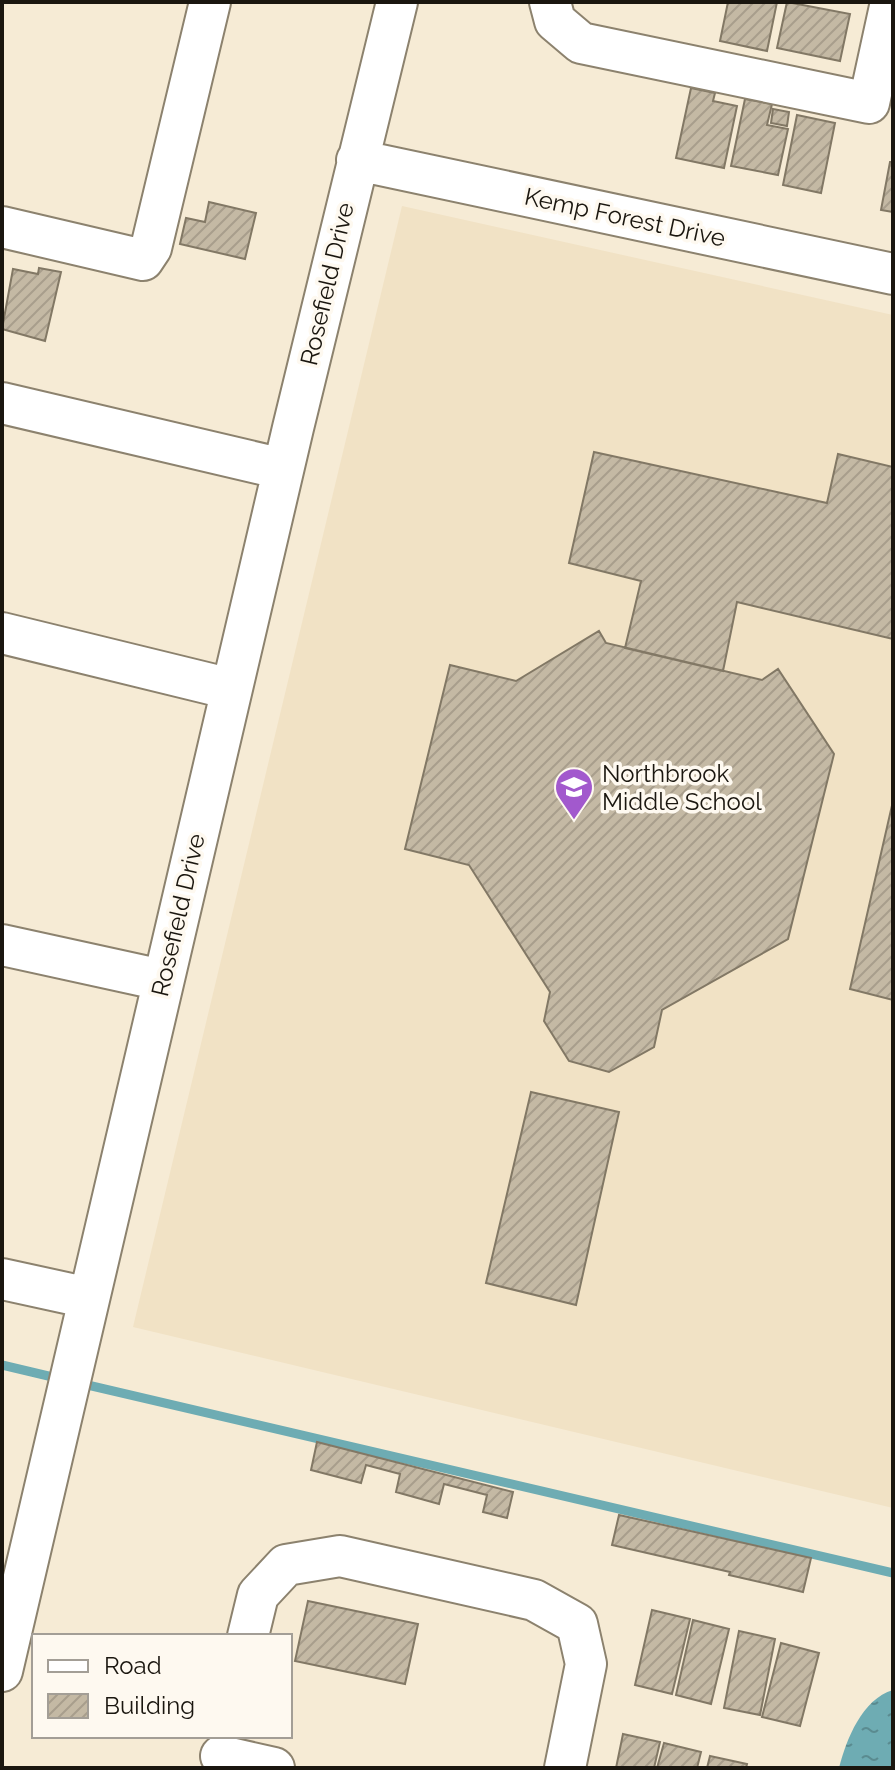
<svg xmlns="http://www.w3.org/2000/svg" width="895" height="1770" viewBox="0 0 895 1770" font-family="Raleway,sans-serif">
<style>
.built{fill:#f1e2c5}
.water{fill:url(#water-ripples)}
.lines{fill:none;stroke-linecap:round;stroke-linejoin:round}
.stream{stroke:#6eacb3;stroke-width:9}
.building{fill:url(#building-hatch);stroke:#827865;stroke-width:2}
.minor-casing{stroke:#8c826e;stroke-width:44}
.minor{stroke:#fff;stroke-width:40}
.labels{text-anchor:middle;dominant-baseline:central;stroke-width:7;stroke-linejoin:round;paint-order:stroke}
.street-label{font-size:24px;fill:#1a160f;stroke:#fef9f0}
.poi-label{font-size:24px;fill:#1a160f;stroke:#fef9f0;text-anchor:start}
</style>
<defs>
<pattern id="water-ripples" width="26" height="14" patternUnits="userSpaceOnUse" patternTransform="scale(2)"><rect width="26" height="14" fill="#6eacb3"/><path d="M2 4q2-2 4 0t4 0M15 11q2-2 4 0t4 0" fill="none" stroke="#5a8b90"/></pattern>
<pattern id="building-hatch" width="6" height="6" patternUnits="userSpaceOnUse" patternTransform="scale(2)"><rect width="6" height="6" fill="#c4b9a4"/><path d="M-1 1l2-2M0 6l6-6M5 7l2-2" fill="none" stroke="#a89e8c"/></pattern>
</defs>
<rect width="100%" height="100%" fill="#f6ebd5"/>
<path class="built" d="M402,206L893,315V1508L133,1327Z"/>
<path class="water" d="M893,1690V1768H839C846,1740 862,1699 893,1690Z"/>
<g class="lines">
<path class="stream" d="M2,1365L61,1379
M79,1383L893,1573"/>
</g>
<path class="building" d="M728,2H777L767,51L720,41Z
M787,2L850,14L840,61L777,48Z
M691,88L715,93L713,101L737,106L724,168L676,158Z
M745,99L772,104L767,125L788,129L778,175L731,166Z
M773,109L789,112L787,126L771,123Z
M797,115L835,123L821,193L783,185Z
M890,162H893V212L881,210Z
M209,202L256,213L245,259L180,244L186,218L205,222Z
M39,268L61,272L45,341L2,329L13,269L38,274Z
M594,452L827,503L838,454L893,467V639L737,602L723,671L625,648L641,581L569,563Z
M599,631L606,643L762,680L778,669L834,754L788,939L662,1010L654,1047L609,1072L569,1061L544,1021L550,992L469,865L405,849L450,665L516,681Z
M893,801V1000L850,989Z
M531,1092L619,1112L576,1305L486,1283Z
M317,1442L513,1492L507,1518L483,1512L487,1495L444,1484L439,1504L396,1492L400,1474L366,1465L361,1483L311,1470Z
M619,1515L811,1558L803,1592L729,1575L730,1572L612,1545Z
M308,1601L418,1624L405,1684L295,1661Z
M652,1610L690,1619L672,1694L635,1685Z
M693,1620L729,1629L711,1704L676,1695Z
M739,1631L775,1639L760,1715L724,1708Z
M781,1643L819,1653L800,1726L762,1717Z
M623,1734L660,1742L654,1768H616Z
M664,1743L701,1752L697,1768H657Z
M710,1756L747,1764L746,1768H707Z"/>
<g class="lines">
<defs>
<path id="minor" d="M550,2L555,21L581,43L869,103L891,2
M357,160L893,274
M2,227L143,260L151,248L210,2
M2,403L283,469
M2,633L231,689
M2,945L162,980
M2,1279L89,1298
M248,1636L258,1595L286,1565L340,1556L534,1600L577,1624L586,1664L565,1768
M2,1671L293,428L397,2
M221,1756L274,1768"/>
</defs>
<use href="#minor" class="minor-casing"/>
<use href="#minor" class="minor"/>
</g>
<defs>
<symbol id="school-pin" viewBox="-11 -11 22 30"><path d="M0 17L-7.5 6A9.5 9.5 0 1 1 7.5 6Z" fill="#a259cd" stroke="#fef9f0"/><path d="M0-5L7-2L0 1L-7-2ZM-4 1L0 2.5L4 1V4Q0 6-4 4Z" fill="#fff"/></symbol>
</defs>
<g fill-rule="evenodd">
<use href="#school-pin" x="552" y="765" width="44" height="60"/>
</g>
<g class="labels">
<g class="street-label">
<text transform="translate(625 217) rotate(12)">Kemp Forest Drive</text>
<text transform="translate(327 284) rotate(-77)">Rosefield Drive</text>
<text transform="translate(178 915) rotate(-77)">Rosefield Drive</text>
</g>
<g class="poi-label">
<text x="602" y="773">Northbrook<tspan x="602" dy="28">Middle School</tspan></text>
</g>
</g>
<rect width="895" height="1770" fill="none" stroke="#1a160f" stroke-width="8"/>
<rect x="32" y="1634" width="260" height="104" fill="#fef9f0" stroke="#a39e96" stroke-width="2"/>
<rect x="48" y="1660" width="40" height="12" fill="#ffffff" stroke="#a39e96" stroke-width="2"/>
<text x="104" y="1674" font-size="24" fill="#1a160f">Road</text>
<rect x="48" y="1694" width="40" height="24" fill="url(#building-hatch)" stroke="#a39e96" stroke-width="2"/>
<text x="104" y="1714" font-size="24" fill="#1a160f">Building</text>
</svg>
